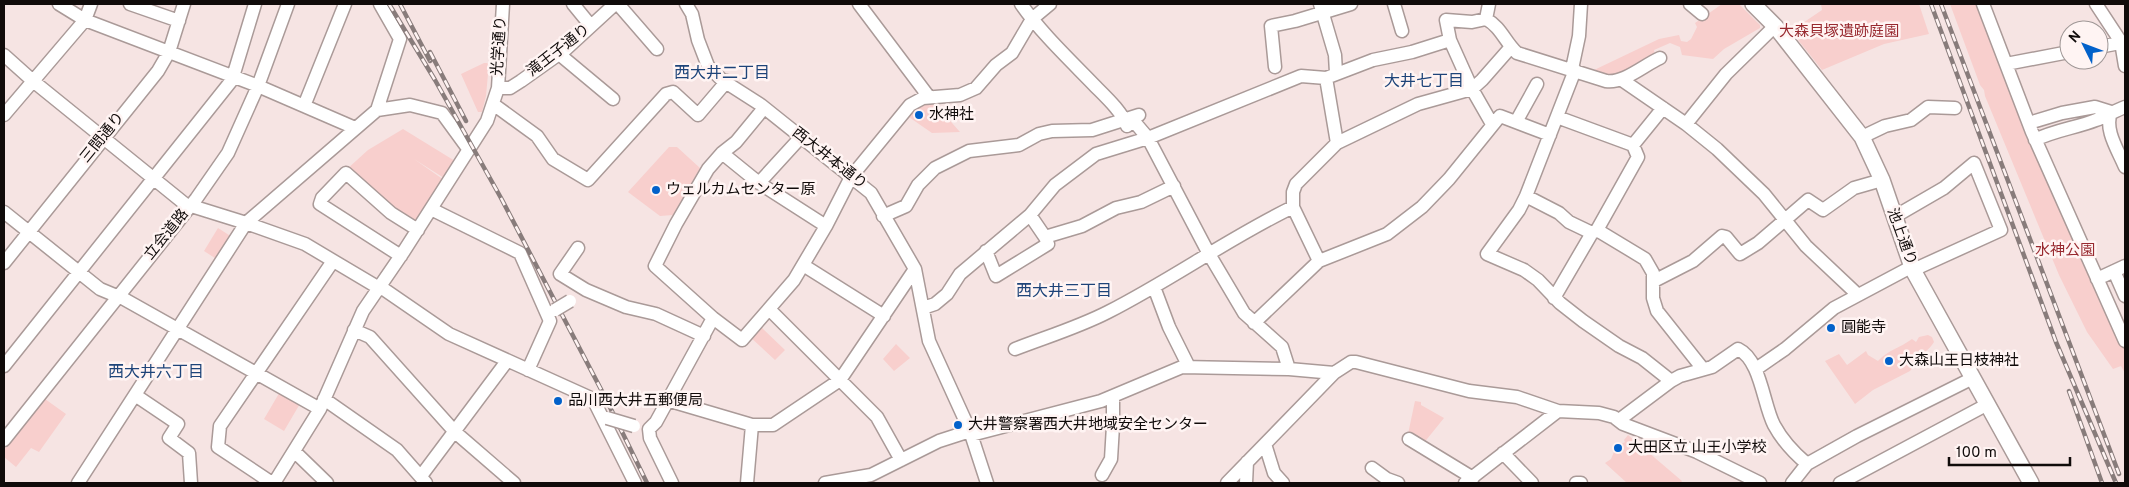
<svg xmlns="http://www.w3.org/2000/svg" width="2129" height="487" viewBox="0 0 2129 487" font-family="Overpass,'Noto Sans JP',sans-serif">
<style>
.green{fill:#f8cfcd}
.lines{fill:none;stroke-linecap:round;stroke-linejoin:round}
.minor-casing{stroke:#aa9a98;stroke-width:15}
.major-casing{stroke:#aa9a98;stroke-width:18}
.minor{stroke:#fff;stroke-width:12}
.major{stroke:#fff;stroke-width:15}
.rail-casing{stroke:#887c7b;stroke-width:4.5}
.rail{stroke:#fff4f3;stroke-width:2.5;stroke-dasharray:8;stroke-linecap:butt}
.minor-bridge-casing{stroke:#aa9a98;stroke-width:15;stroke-linecap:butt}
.minor-bridge{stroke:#fff;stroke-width:12}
.poi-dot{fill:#0261ca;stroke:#fff4f3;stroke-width:2}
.labels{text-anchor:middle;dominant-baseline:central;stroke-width:5;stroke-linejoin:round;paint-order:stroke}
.park-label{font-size:15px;fill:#98292f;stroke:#fff4f3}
.street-label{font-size:15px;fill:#100b0a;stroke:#fff4f3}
.poi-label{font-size:15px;fill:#100b0a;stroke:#fff4f3;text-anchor:start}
.neighbourhood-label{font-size:16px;fill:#1e4479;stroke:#fff4f3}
</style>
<rect width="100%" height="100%" fill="#f6e4e3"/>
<path class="green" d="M1722,4H1739L1760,25V28L1724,49L1713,59L1682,55L1680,47L1670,43L1654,50L1655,56L1612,78L1592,71L1659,39L1679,35L1681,41L1687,42L1691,39L1697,27L1695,23Z
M1821,4H1919L1929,34L1884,44L1822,70L1791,31L1822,10Z
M1950,4H1980L2125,344V373L2121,366L2113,369L2087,332L2059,275L1985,96L1984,90L1980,85Z
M484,63H489L486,96L482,112H478L461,74Z
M929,97L960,132L932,133L903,113Z
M403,129L455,161L444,178L414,159L444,180L414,225L346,170L368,150Z
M669,147H677L700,168L673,215L660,216L628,192Z
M218,228L232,237L218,260L204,251Z
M759,325L785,350L775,360L749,336Z
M1928,335L1932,337L1934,342C1929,351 1920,354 1914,362V366L1910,371L1873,390L1855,404L1825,361L1839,354L1847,365L1866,351L1868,355L1878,361C1888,350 1900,348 1912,339L1916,342L1919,337Z
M896,344L910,358L894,371L883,359Z
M281,390L301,402L284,431L264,419Z
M45,399L66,414L39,452L31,448L16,467L4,457V450Z
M1415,401L1421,402V405L1444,418L1423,444L1408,434Z
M1628,435L1682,481L1681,483H1627L1605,463L1611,459L1616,447L1625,442L1624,440Z"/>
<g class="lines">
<defs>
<path id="minor" d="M59,4L85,20L258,86L355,128
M130,4L179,21
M573,4L591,26
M618,4L657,49
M686,4L692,14L698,40L708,66L722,80L761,105L871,193L915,269L929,341L970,431L987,483
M859,4L929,97
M1021,4C1042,34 1070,60 1096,87C1107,98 1122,112 1127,126
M1320,4L1335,55L1336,73
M1394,4L1402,31
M1690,4L1702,14
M1983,4L2032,132L2125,341
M2096,4L2121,42L2125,66
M1486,19L1489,4
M1450,40L1472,89L1492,124
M2099,47L2125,42
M559,54L613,99
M4,55L33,81L185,204L246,223L305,244L379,288L385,290L449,334L593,399L635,483
M2006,64L2069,52
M1275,67L1271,26L1295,21L1351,4
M1572,69L1579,36L1581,4
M1575,70L1526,196L1519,210L1487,254L1524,270L1538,280L1560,303L1583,321L1619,346L1642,358L1671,381
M1326,78L1337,143
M1622,80L1686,124L1717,149L1764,194L1806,246L1857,294
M498,88H510L521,81L566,49L615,4
M493,104L537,136L553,159L588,180L666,94L673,92L698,115L727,81
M304,106L345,4
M764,108L736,142L722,153L708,169L676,224L655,266L713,318L742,340L794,280L826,226L851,177L910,105L923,98L960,95L976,88L996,65L1012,53L1032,19L1050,4
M377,110L400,39L380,4
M2111,112C2104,130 2118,150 2125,167
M4,115L85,20L91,4
M1125,120L1137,125L1148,138L1209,254L1244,313L1282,347L1289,369
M1516,122L1537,84
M2029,123L2062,113L2095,107L2111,112
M1686,124L1726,74L1775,26
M1862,137L1885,126L1911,120L1928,107L1955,108
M2035,140C2055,130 2076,128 2096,120C2106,117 2114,111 2125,107
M1633,145L1663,108
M722,153L759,183L826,226
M759,183L801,137
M1526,196L1559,213L1569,222L1592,233
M431,209L520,253L550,321L528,370
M4,212L100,289L124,299L320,409
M1030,215L1045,237L1082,226L1116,208L1141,202L1174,186
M883,216L906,206L918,185L935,168L969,151L1019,145L1039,134L1052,131L1092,130L1139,115
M1894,217L1944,188L1974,163L2001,230L1913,270
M1597,230L1645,259L1653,273V298L1657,311L1703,369
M578,248L560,274L586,290L626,307L656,314L704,336
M986,251L996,276L1048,244L1045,237
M401,256L320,204L322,198L346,173L391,213L418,230
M1319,261L1293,207V192L1296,184L1337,143L1418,104L1472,89L1482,80L1511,47
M4,263L158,71L169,52L184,4
M803,265L884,316
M2114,271L2125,296
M2097,279L2125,266
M1654,281L1693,261L1722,236L1726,237L1740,254L1758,243L1808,200L1823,210L1854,188L1882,180
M1154,287L1169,327L1189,367
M1554,298L1592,233L1597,230L1638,157L1633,145L1557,117
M923,308L935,304L947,294L960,274L1030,215L1055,185L1096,154L1148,138L1301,76L1326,78L1373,60L1412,52L1450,40L1446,20L1472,22L1486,19C1501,27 1505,42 1517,53L1606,81C1623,84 1644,65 1660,58
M769,309L877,417L901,460
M1254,323L1319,261L1387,234L1422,207L1449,179L1500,116L1550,135
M354,330L370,337L455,432L514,483
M1015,349C1046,337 1079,327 1108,312C1171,280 1229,238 1293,207
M4,366L232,80L255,4
M1756,369L1785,349L1834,308L1911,267
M135,395L178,424L169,438L189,453L191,483
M324,399L397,450L426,483
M667,400L752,425H773L840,380L915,269
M1619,420L1671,381L1680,376L1712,367L1738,349C1761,360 1763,404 1774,425C1782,440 1794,453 1807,464L1792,483
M971,435L1101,401L1182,367L1289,369L1334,373L1351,362H1356L1469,391L1517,397L1558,411L1599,413L1614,417L1623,424L1697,452L1760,483
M1409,439L1473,478
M4,440L196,199L228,153L258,86L288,4
M1265,444L1274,473L1283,483
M294,451L327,483
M1503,453L1532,483
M1807,464L1857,436L1973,378
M1372,468L1387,479L1398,483
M1102,475L1111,459L1113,426V397
M421,476L507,361
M78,483L246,223L377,110L410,105L442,113L469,150
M272,483L218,447L220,426L333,261
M274,483L320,409L363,311L404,251L487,121L498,88L503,4
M672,483L650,438L649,429L656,422L713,318
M747,483L752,425
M825,483L871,475L939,441L970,431
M1227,483L1334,373
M1246,483L1247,462
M1465,483L1558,411
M1576,483H1581
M1840,483L1988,404"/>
<path id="major" d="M1753,4L1775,26L1862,137L1882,180L1913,270L2031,483"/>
</defs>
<use href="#minor" class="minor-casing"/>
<use href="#major" class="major-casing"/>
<use href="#minor" class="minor"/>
<use href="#major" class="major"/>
<defs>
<path id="rail" d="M389,4L435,80L501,198L605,397L647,483
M400,4L430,61
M1931,4L2056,342L2116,483
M1941,4L2119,474
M430,52L466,121
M2069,391L2102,483"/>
</defs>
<use href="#rail" class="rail-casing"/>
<use href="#rail" class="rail"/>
<defs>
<path id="minor-bridge" d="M555,310L570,301
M607,418L634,426"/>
</defs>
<use href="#minor-bridge" class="minor-bridge-casing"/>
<use href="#minor-bridge" class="minor-bridge"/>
</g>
<g class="poi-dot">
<circle cx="919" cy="115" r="5"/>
<circle cx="656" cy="190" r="5"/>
<circle cx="1831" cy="328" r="5"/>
<circle cx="1889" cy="361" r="5"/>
<circle cx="558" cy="401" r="5"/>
<circle cx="958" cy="425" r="5"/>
<circle cx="1618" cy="448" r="5"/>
</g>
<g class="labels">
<g class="park-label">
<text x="1839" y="32">大森貝塚遺跡庭園</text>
<text x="2065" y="251">水神公園</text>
</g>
<g class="street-label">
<text transform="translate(500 46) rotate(-86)">光学通り</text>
<text transform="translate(559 51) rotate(-38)">滝王子通り</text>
<text transform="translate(103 138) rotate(-51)">三間通り</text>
<text transform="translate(829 159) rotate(38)">西大井本通り</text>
<text transform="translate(167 235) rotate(-51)">立会道路</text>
<text transform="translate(1901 237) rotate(70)">池上通り</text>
</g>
<g class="poi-label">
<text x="929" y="115">水神社</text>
<text x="666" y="190">ウェルカムセンター原</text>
<text x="1841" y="328">圓能寺</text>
<text x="1899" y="361">大森山王日枝神社</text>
<text x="568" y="401">品川西大井五郵便局</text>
<text x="968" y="425">大井警察署西大井地域安全センター</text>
<text x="1628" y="448">大田区立 山王小学校</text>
</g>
<g class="neighbourhood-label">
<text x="722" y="74">西大井二丁目</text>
<text x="1424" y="82">大井七丁目</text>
<text x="1064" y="292">西大井三丁目</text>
<text x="156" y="373">西大井六丁目</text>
</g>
</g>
<rect width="2129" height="487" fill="none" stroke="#100b0a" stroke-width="10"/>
<g transform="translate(2084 45) rotate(312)"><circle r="24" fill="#fff4f3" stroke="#9f9796"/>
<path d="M0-4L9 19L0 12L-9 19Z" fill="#0261ca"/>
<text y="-8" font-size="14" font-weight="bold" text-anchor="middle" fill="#100b0a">N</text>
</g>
<path d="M1949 457v8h121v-8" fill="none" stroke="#100b0a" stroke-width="2.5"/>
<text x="1956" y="457" font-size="15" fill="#100b0a" stroke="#fff4f3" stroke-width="4" paint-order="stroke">100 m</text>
</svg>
